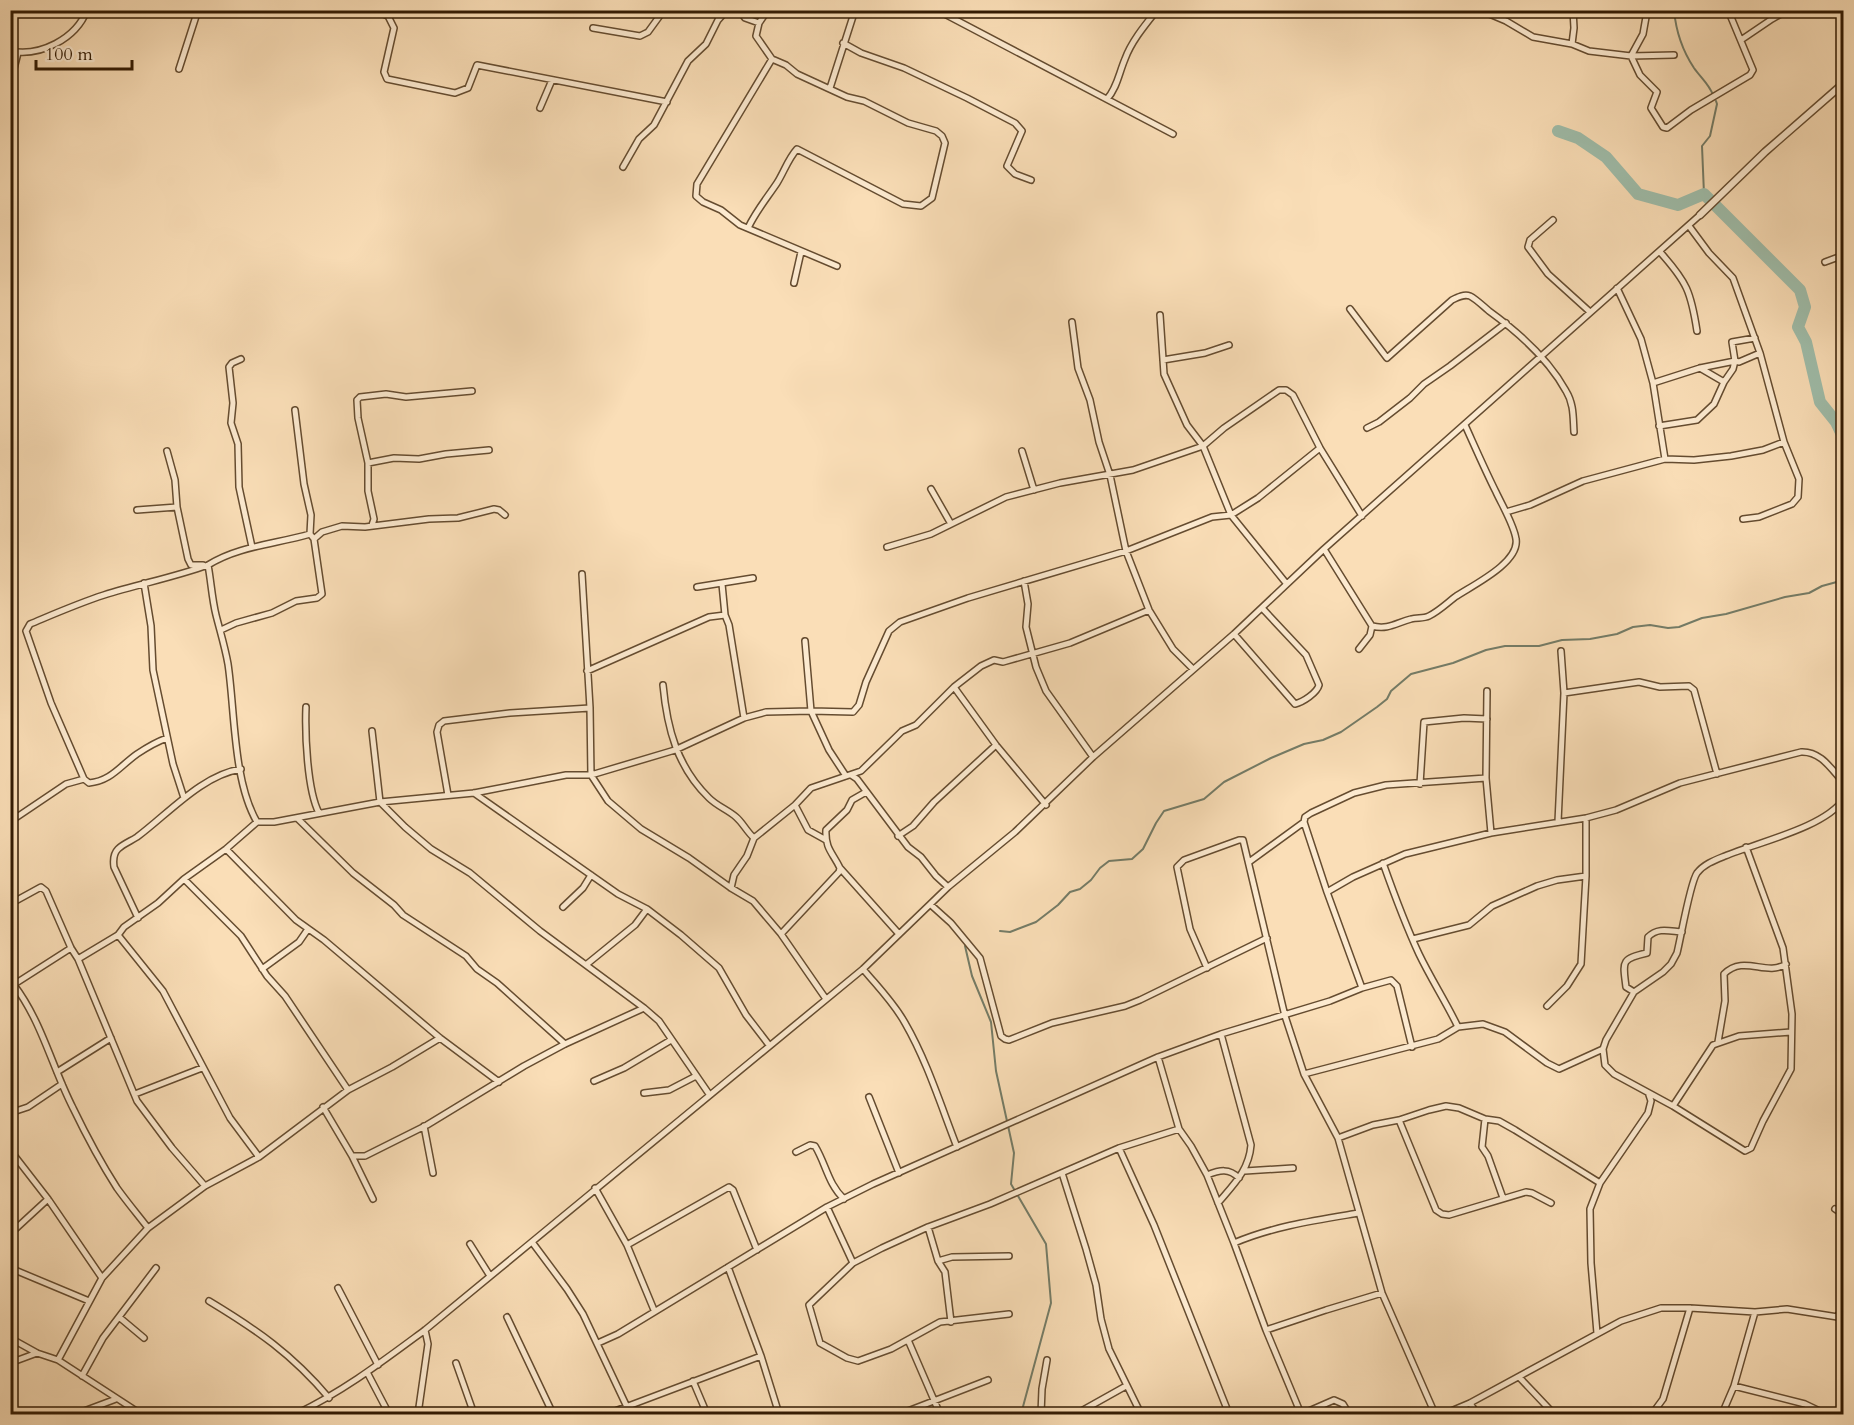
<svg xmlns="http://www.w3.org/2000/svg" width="1854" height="1425" viewBox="0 0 1854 1425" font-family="Cardo,serif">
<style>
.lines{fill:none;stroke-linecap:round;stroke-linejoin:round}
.stream{stroke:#747c67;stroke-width:2}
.river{stroke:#9fbdaa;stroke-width:12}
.minor-casing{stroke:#654c30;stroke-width:8}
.tertiary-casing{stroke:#654c30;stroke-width:9}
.minor{stroke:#fcead0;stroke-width:5}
.tertiary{stroke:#fcead0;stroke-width:6}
</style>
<rect width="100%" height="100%" fill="#fadeb7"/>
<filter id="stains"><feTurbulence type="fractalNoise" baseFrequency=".00333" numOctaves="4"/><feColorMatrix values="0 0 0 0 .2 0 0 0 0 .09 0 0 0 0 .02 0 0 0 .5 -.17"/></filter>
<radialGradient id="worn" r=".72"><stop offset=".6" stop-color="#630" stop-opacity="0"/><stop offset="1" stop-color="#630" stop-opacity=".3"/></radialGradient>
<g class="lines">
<path class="stream" d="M1674,10C1676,32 1682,50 1694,68C1701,78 1709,84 1713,95
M1704,194L1702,146L1710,136L1717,104L1716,101
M1000,931L1010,932L1036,922L1058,905L1070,892L1080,889L1091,880L1100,868L1109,861L1132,859L1143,849L1156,823L1164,811L1204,799L1224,782L1271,758L1304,744L1323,740L1341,732L1377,707L1387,699L1391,691L1411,674L1453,663L1486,650L1505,646H1539L1562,640L1590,639L1617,634L1633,627L1650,625L1668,628L1679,627L1702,618L1726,614L1785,597L1809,593L1822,586L1844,580
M965,946L972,976L991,1022L996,1071L1014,1153L1011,1184L1046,1244L1051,1303L1021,1414"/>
<path class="river" d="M1558,131L1578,138L1606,157L1638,194L1678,205L1704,194L1800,290L1805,307L1798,327L1806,342L1820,402L1836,422L1844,439"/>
<defs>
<path id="minor" d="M375,10L388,16L394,28L384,72L387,79L455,93L468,88L477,65L667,102
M739,10L745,18L759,23
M937,10L1173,134
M1480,10L1506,21L1533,37L1572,44L1589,51L1631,56L1674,55
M1646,17L1643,34L1631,56L1640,75L1657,92L1651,108L1663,127L1667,128L1691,110L1750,75L1753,70L1728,10
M593,28L640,36L648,32L664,10
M1741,40L1772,19L1788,10
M843,43L861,53L904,68L967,98L1015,123L1022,131L1007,166L1015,174L1031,180
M1572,44L1574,28L1573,10
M10,51C40,57 76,39 87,10
M772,59L697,184L696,196L703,202L721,210L740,225L837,266
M179,69L198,10
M10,84L18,53
M830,88L855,10
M1107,99C1117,88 1119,73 1125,59C1131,42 1145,25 1157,10
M540,108L552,80
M623,167L639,139L654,125L688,61L706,44L718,20L727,10
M1553,220L1530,240L1528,247L1548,274L1590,312
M1689,226L1709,253L1733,278L1760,353L1784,442L1799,479L1798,497L1792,504L1759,517L1743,519
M748,228C756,211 767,198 777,183C784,172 788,159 797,149L903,204L921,206L932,198L945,143L942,136L936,131L908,123L864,101L847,97L797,74L786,65L772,59L756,36L759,23L768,10
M1660,252C1687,282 1691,292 1697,331
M1825,262L1844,255
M794,283L801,252
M1617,288L1641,339L1653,383L1665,459
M1350,309L1387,358L1452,300C1458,297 1464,294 1470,296C1476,299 1483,306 1489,311C1518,332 1548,358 1566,391C1574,404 1573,417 1574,432
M1160,315L1164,374L1187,425L1203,446L1231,515L1286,583
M1072,322L1078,368L1090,400L1099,442L1110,475L1126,551L1149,610L1173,649L1193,669
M241,359L232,363L229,367L233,403L231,423L238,444L239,487L252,547
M1163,360L1205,353L1229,345
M1700,368L1724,382
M1653,383L1700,368L1735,361L1739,362L1760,353
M1659,426L1697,420L1714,404L1724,382L1733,369L1735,361L1732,342L1755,338
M1367,428L1379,422L1410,398L1424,384L1450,366L1506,323
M167,451L175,480L177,507L188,559L191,565H203
M1022,451L1034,490
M368,463L394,458L419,459L446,454L489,450
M931,489L951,524
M137,510L177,507
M1506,512L1530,505L1583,481L1665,459L1694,460L1731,456L1763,450L1784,442
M372,525L374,519L368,491V463L358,418L357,400L360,397L386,394L406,397L472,391
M310,534L314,539L322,532L342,526L365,527L429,519L458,518L494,509L499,510L505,515
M887,547L931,534L1006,497L1060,483L1133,470L1203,446L1224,428L1279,390H1286L1293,395L1320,448L1362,516
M1324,549L1372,626L1370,635L1359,649
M582,574L590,708L591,775L608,801L641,829L689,858L731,888L753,901L781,934L826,999
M1024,581L1028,604L1026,627L1036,667L1046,691L1093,757
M144,583L151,626L153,670L173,764L184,798
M722,584L725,615L729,625L744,718
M697,587L753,578
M1372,626C1388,630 1396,623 1411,619C1417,617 1423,619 1429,616C1439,611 1446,604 1455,597C1471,586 1520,563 1516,539C1514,525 1502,505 1496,492C1485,470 1475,447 1465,425
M221,630L236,623L272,613L296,601L317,598L322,594L314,539
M1234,634L1295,704C1303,702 1317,693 1319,685L1306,655L1262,608
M805,641L811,711L829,750L846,776
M587,671L709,617L725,615
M663,685C667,728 677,767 709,798C717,806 728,810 736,817C743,823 747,832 754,838
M954,687L996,745L1046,805
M1487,691L1486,778L1491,833
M1564,693L1639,682L1660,687L1689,686L1694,690L1717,774
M306,707C305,733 307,790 319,813
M372,731L380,802L405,827L431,849L470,873L540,931L644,1008L659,1021L709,1094
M851,775L857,779L908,847L921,857L936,876L948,887
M84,779L51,703L26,631L30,624C54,614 79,603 104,595C139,584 175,577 208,565
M1420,784L1424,722L1464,718L1487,719
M474,793L618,894L647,909L681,935L719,968L746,1015L769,1045
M448,795L437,732L439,725L444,721L510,713L590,708
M795,805L808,830L826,840
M17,817L66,784L84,779L89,783C111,781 120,766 137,754C146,748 156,742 167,738
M297,818L353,873L394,905L403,915L466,956L477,969L497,983L565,1044
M257,822C233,781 235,711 228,664C225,647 220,631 216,615C212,599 211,581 208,565C238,546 276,544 310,534L311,515L304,484L295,410
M1304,822L1327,892L1362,988
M1558,822L1564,693L1561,651
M898,836L913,826L934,802L996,745
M1746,847L1783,948L1792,1014L1791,1069L1763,1121L1751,1148L1745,1151L1673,1106L1614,1074L1605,1065L1603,1049L1606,1040L1634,992L1663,972L1671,964L1677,953C1681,937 1690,883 1697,873C1704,864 1715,860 1725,856C1758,842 1824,828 1844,799
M226,849L296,920L324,940L440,1038L499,1082
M1249,862L1304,822L1305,817L1311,813L1354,793L1386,785L1486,778
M1383,863C1394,894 1405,924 1419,954C1431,979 1446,1002 1458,1027
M840,868L899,934
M184,879L241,936L267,976L285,996L348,1090
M731,888L734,875L747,856L754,838L795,805L811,788L861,771L902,731L916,725L954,687L981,666L994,660L1003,662L1070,643L1149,610
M1327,892L1353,877L1405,854L1491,833L1586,818L1616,810L1680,783L1801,752C1821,751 1831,769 1844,783
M10,904L41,887L46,891L71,948L78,959L137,1101L172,1148L205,1186
M931,905L951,923L980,958L1001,1036L1005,1039L1009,1040L1052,1023L1125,1006L1140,1000L1267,938
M563,907L583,888L591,875
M138,918L114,867C113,860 113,854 118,849C123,844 131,841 137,837C168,814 202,775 241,769
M781,934L839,872L840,868C833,853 825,849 826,830L847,810L852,800L866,792
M118,935L163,991L230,1118L259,1157
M1413,939L1469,925L1492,906L1537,886L1557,880L1586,876
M78,959L118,935L124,927L158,903L184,879L226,849L257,822H274L380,802L474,793L566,775H591L675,750L744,718L766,712L811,711L853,712L859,705L866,682L889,631L900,622L968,598L1126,551L1212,517L1231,515L1258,498L1320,448
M587,964L635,925L647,909
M1207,968L1190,929L1177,867L1184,860L1239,840H1243L1285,1016L1304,1074L1338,1138L1382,1293L1435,1414
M262,969L299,942L308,929
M863,969C877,986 894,1003 905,1023C927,1061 941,1106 957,1147
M14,985C42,1022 52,1067 73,1108C86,1135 101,1163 117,1188C127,1202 138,1215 148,1228
M10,987L71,948
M1634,992L1626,987C1623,962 1620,959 1647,953L1648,937C1658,927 1669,931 1682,932
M1547,1006L1567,986L1581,964L1586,876V818
M1718,1042L1725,1001L1724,974C1744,954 1766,977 1786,964
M1158,1057L1179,1129L1191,1146L1207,1175L1234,1243L1266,1330L1301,1414
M57,1072L111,1038
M1304,1074L1438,1039L1458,1027L1483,1024L1505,1032L1547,1063L1559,1069L1603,1049
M594,1081L624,1068L671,1040
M644,1093L669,1090L696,1076
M135,1094L202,1068
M869,1097L899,1173
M1673,1106L1713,1045L1739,1036L1791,1032
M323,1107L352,1156H365L427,1125L524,1066L565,1044L644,1008
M10,1113L28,1107L62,1084
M1485,1119L1482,1147L1488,1156L1503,1198
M1399,1120L1436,1210L1442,1214L1449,1215L1526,1192L1532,1193L1551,1203
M424,1126L433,1173
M1338,1138L1373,1125L1399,1120L1429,1110L1446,1106L1459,1108L1485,1119L1499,1121L1515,1130L1600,1183
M1119,1148L1154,1225L1229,1414
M10,1150L48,1199L102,1278
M796,1152L810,1145L815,1146C826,1164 828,1184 844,1199
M352,1156L373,1199
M1245,1171L1293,1168
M1062,1173L1086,1249L1096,1285L1101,1319L1109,1349L1141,1414
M1207,1175C1220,1170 1229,1168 1239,1178
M595,1188L627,1245L654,1310
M1218,1203C1234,1184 1249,1170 1251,1145L1221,1034
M827,1207L853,1263
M1835,1209L1844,1215
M928,1227L938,1261L945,1272L951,1322
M10,1234L48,1199
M532,1242L567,1289L583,1314L627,1407
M1234,1243C1274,1226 1317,1220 1359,1213
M470,1244L490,1276
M627,1245L729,1187L733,1190L757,1250
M938,1261L952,1257L1009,1256
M728,1267L761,1356L779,1414
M10,1268L89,1301
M338,1288L378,1365
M209,1301C257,1330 292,1354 329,1398
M1009,1314L940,1322L891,1349L858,1361L847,1358L820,1343L809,1305L853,1263L882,1248L928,1227L990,1204L1119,1148L1179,1129
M1838,1316L1844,1304
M119,1317L144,1338
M507,1317L553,1414
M1266,1330L1326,1310L1382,1293
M1597,1333L1591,1263L1590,1209L1600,1183L1648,1113L1651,1101L1649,1095
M10,1338L37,1353L58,1360L141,1414
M908,1340L940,1414
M598,1343L618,1334L827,1207L873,1184L1158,1057L1221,1034L1330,1001L1362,988L1391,980L1397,986L1412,1047
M58,1360L102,1278L148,1228L205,1186L259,1157L348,1090L392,1067L440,1038
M10,1363L37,1353
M456,1363L474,1414
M368,1374L389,1414
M82,1376L103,1338L156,1268
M1519,1377L1554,1414
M693,1381L707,1414
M1734,1386L1805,1404L1826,1414
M1470,1403L1477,1414
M76,1414L116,1399
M296,1414C344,1391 383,1361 425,1330L863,969L948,887L1015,832L1093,757L1234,634L1324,549L1700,215
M418,1414L428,1344L425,1330
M607,1414L761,1356
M900,1414L988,1380
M1041,1414L1042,1389L1047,1360
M1076,1414L1126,1386
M1302,1414L1334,1400L1343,1404L1349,1414
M1444,1414L1470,1403L1621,1321L1661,1308H1690L1755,1312L1787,1309L1844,1318
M1652,1414L1663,1399L1690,1308
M1722,1414L1734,1386L1755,1312"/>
<path id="tertiary" d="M1700,215L1765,152L1844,83"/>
</defs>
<use href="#minor" class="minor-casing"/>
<use href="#tertiary" class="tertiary-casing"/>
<use href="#minor" class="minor"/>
<use href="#tertiary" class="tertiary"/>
</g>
<rect width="1854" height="1425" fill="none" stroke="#fadeb7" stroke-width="36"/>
<rect x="12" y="12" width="1830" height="1401" fill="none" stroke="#331b03" stroke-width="3"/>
<rect x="18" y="18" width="1818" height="1389" fill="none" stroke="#331b03" stroke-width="1.5"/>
<path d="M36 60v9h96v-9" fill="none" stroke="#331b03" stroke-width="3"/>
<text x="45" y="60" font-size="18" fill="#331b03" stroke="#fcead0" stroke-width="4.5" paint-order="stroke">100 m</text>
<rect width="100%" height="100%" filter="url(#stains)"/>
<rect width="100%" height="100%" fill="url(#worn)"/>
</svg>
